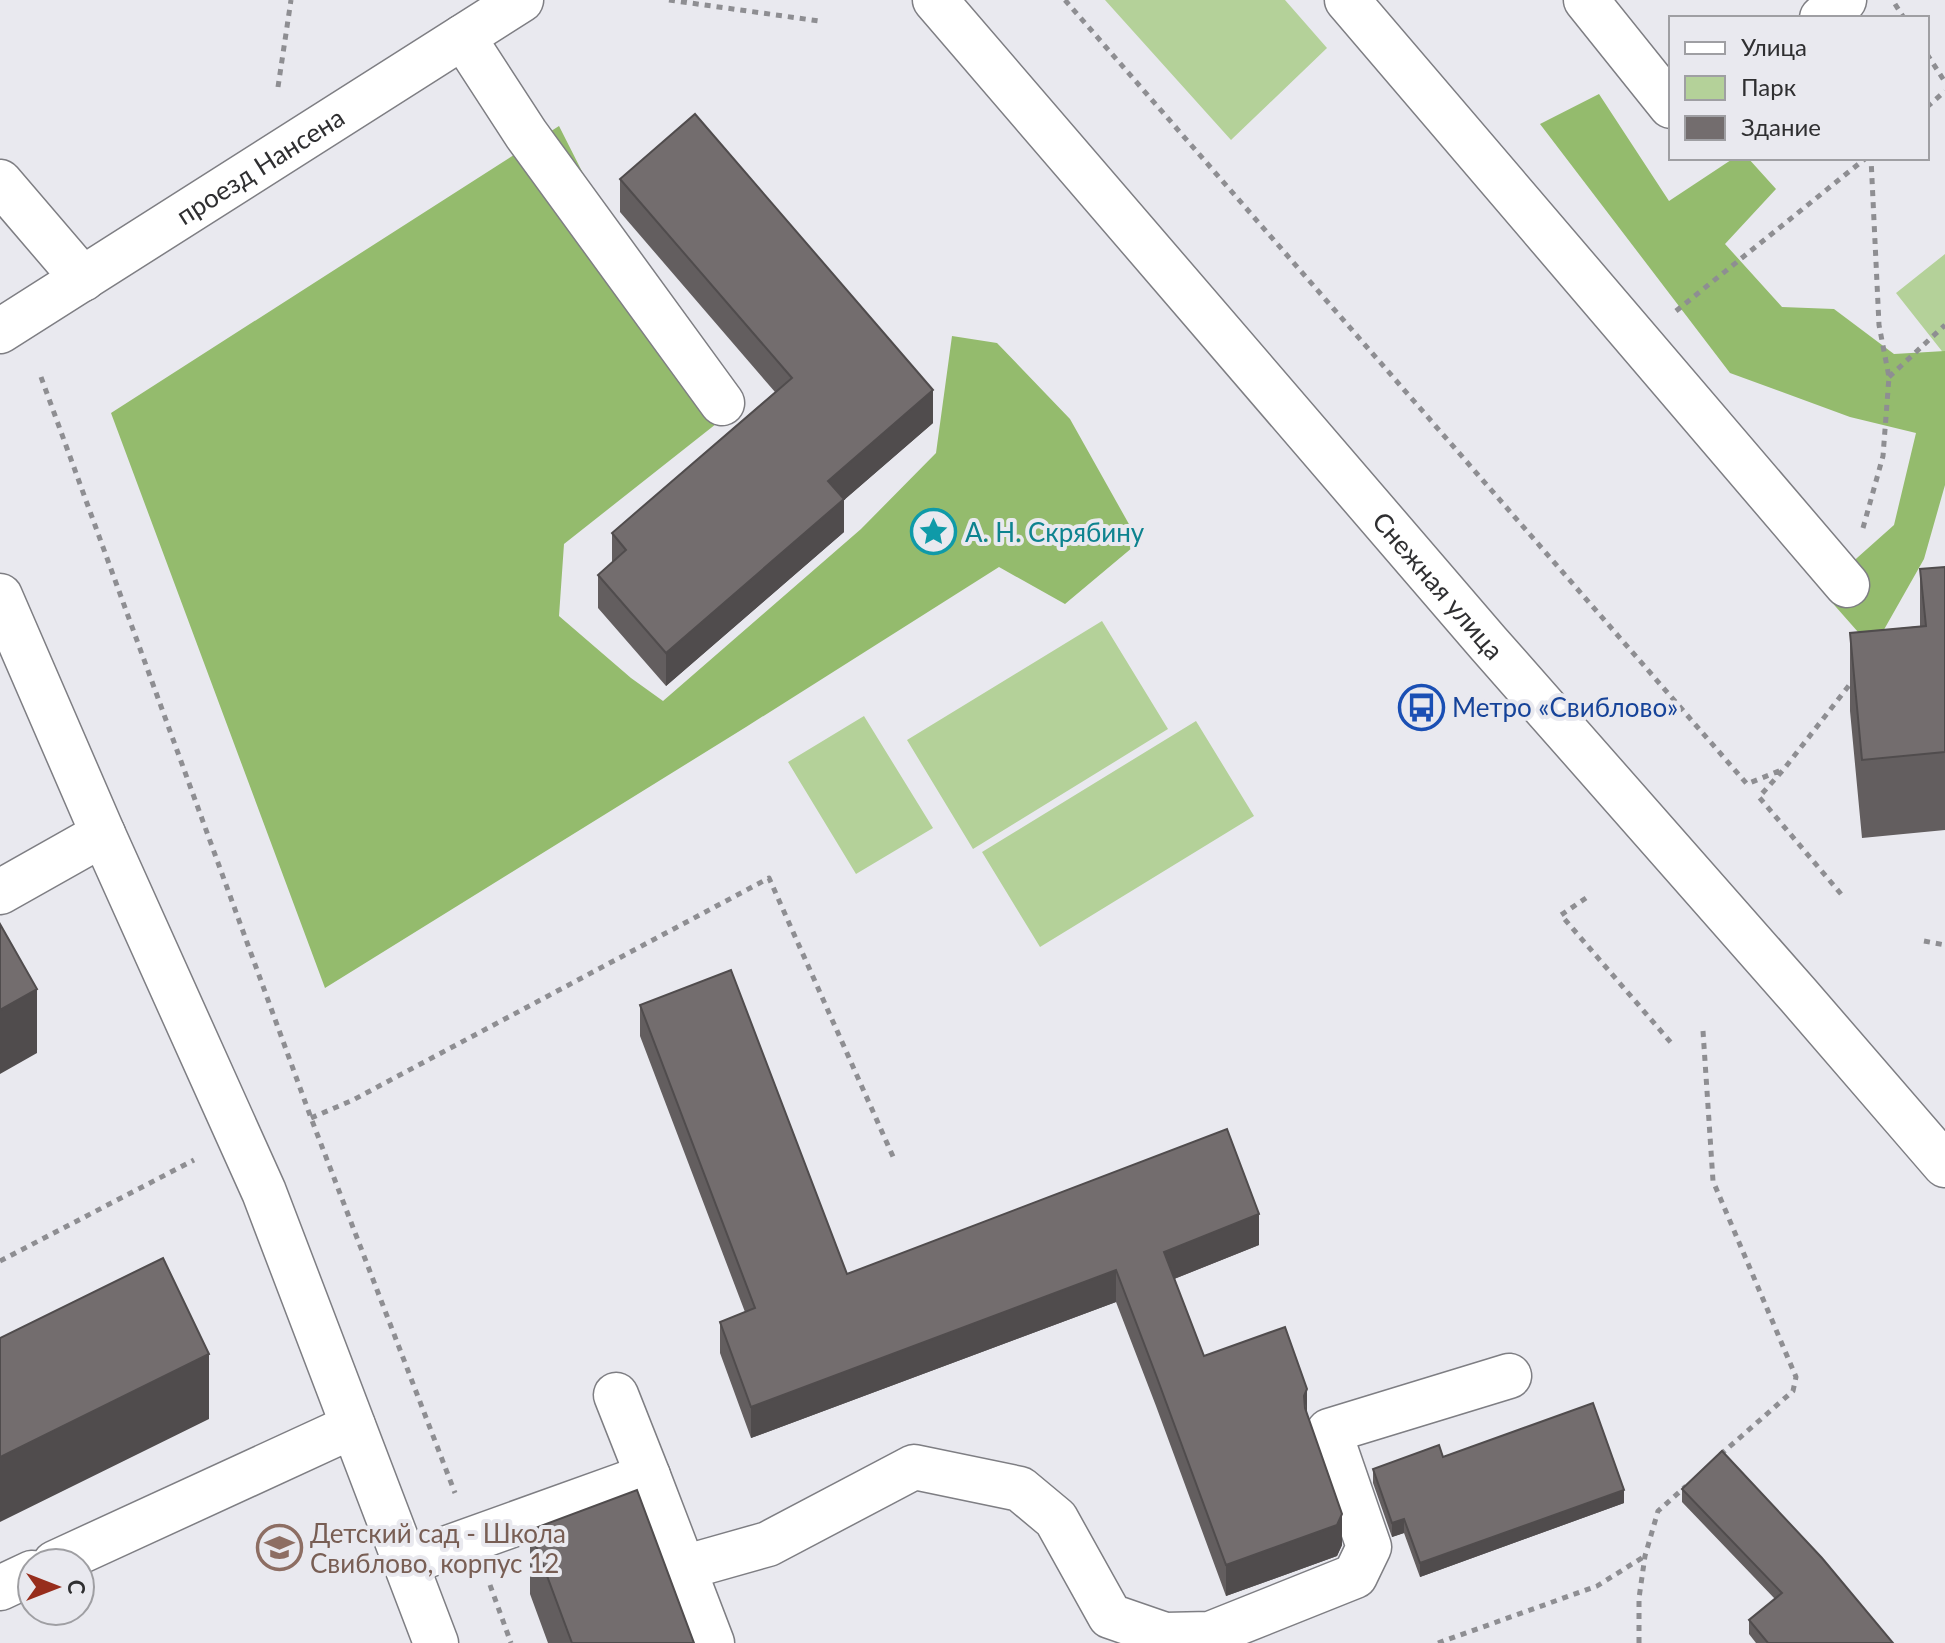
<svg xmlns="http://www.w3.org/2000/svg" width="1945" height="1643" viewBox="0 0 1945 1643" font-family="Lato,sans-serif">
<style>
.green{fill:#b4d199}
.forest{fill:#94bb6d}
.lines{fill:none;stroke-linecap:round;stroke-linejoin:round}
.minor-casing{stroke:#7e7e83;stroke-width:47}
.major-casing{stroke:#7e7e83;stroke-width:47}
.path{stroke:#8e8e92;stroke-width:5;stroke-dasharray:6 6;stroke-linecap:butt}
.minor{stroke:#fff;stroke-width:44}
.major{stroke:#fff;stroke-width:44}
.wall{fill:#635e5f}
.shaded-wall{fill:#504c4d}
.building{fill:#736d6e;stroke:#504c4d;stroke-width:2}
.labels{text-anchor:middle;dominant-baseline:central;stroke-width:8;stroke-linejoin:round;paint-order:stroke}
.street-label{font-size:26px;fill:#2f2f31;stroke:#e9e9ef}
.culture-label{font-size:26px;fill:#0d838f;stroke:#e9e9ef;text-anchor:start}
.transit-label{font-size:26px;fill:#164399;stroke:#e9e9ef;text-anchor:start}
.education-label{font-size:26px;fill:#785e54;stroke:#e9e9ef;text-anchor:start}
</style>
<rect width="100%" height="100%" fill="#e9e9ef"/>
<path class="green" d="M1105,0H1285L1327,48L1231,140Z
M1945,254V355L1896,293Z
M1102,621L1168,729L973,849L907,740Z
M864,716L933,828L856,874L788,762Z
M1196,721L1254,816L1040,947L982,852Z"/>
<path class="forest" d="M1599,94L1669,201L1734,158H1748L1776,189L1725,244L1782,307L1834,309L1894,354L1945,351V485L1924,559L1873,649L1821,590L1894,525L1916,433L1850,417L1730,373L1540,124Z
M559,126L599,205L740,405L564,544L559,616L631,678L663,701L861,529L936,453L952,336L997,343L1070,419L1139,542L1065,604L999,567L746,727L325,988L111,413Z"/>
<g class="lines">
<defs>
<g id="minor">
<path d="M1347,0L1847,585"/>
<path d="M1586,0L1671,106"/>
<path d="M1822,18L1844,0"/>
<path d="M463,37L526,134L722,403"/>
<path d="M0,182L83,279"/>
<path id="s1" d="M0,331L521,0"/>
<path d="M0,596L103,834L264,1192L436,1643"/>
<path d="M0,892L103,834"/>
<path d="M616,1395L648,1476"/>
<path d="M55,1563L353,1426"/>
<path d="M406,1563L648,1476L712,1643"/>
<path d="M683,1568L768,1544L914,1467L1020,1489L1056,1519L1110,1616L1165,1635L1210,1634L1355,1576L1369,1547L1329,1431L1509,1376"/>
<path d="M0,1588L32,1573"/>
</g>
<g id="major">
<path id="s2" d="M935,0L1488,643L1799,996L1945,1165"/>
</g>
</defs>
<use href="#minor" class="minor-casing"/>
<use href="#major" class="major-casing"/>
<path class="path" d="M669,0L819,21
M1065,0L1747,784L1784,769
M1895,4L1904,18
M1927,54L1945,82
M278,87L291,0
M1927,107L1945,91
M1676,311L1866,158
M41,377L311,1118L455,1493
M1889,377L1945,325
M1863,528L1883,456L1889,377L1879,325L1871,158
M1841,894L1759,797L1784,769L1854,679
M1586,898L1561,915L1673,1045
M1924,941L1945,945
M1703,1031L1713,1181L1796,1377L1793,1391L1720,1455
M311,1118L353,1100L769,878L895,1161
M0,1261L194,1160
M490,1585L511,1643
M1438,1643L1597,1586L1645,1556
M1639,1643V1598L1645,1556L1658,1511L1686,1486"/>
<use href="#minor" class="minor"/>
<use href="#major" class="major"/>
</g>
<path class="wall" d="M620,179L933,423L844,500V532L666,686L598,608V575L612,563V533L775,392L620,212Z
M1945,567V830L1862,838L1850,711V633L1920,626V569Z
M640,1005L847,1274L1259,1245L1174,1279L1204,1356L1307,1413L1342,1545L1337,1556L1226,1596L1156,1406L1116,1302L751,1438L720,1353V1322L745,1312L640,1036Z
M1443,1457L1624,1503L1420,1577L1404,1533L1392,1537L1373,1483V1469Z
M1682,1489L1893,1643H1756L1749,1634V1620L1775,1599L1682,1502Z
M530,1530L694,1643H548L530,1594Z"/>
<path class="shaded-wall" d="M933,390V423L844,500V532L666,686V653L828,481Z
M37,989V1053L0,1074V1010Z
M1259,1214V1245L1164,1283V1252Z
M1116,1270V1302L751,1438V1407Z
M209,1354V1419L0,1522V1457Z
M1307,1389V1420L1304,1396Z
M1624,1490V1503L1420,1577V1563Z
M1342,1514V1545L1337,1556L1226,1596V1565Z
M1404,1519V1533L1392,1537V1523Z"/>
<path class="building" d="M695,114L933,390L828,481L844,499L666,653L598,575L626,550L612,533L792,378L620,179Z
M1945,567V752L1862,760L1850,633L1926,626L1920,569Z
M0,924L37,989L0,1010Z
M731,970L847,1274L1227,1129L1259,1214L1164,1252L1204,1356L1285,1327L1307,1389L1304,1396L1305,1408L1342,1514L1337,1525L1226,1565L1156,1375L1116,1270L751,1407L720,1322L755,1308L640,1005Z
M163,1258L209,1354L0,1457V1338Z
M1593,1403L1624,1490L1420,1563L1404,1519L1392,1523L1373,1469L1439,1445L1443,1457Z
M1722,1451L1822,1558L1893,1643H1768L1749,1620L1782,1593L1682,1489Z
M637,1490L694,1643H572L530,1530Z"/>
<defs>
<symbol id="sight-ring" viewBox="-11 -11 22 22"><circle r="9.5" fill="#e9e9ef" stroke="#0f9aa8" stroke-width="1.5"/><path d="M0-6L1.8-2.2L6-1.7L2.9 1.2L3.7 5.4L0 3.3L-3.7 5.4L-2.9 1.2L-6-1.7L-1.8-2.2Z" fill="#0f9aa8"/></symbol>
<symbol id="bus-ring" viewBox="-11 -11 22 22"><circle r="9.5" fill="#e9e9ef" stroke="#1a4fb4" stroke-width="1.5"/><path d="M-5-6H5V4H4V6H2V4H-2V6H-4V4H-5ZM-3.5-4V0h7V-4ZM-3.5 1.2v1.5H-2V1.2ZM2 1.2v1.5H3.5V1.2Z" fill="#1a4fb4"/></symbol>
<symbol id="school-ring" viewBox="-11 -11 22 22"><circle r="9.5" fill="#e9e9ef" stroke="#8d6e63" stroke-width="1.5"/><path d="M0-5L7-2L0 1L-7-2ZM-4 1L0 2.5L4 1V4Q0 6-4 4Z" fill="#8d6e63"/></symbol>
</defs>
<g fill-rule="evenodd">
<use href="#sight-ring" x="908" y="506" width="51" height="51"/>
<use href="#bus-ring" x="1396" y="682" width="51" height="51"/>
<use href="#school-ring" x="254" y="1522" width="51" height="51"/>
</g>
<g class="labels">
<g class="street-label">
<text stroke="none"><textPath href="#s1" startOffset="308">проезд Нансена</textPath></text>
<text stroke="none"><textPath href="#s2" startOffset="772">Снежная улица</textPath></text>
</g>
<g class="culture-label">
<text x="965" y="532">А. Н. Скрябину</text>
</g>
<g class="transit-label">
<text x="1452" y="707">Метро «Свиблово»</text>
</g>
<g class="education-label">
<text x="310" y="1533">Детский сад - Школа<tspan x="310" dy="30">Свиблово, корпус 12</tspan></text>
</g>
</g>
<rect x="1669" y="16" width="260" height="144" fill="#e9e9ef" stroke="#9f9fa3" stroke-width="2"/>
<rect x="1685" y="42" width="40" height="12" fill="#ffffff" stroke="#9f9fa3" stroke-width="2"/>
<text x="1741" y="56" font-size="24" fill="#2f2f31">Улица</text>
<rect x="1685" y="76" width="40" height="24" fill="#b4d199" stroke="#9f9fa3" stroke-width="2"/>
<text x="1741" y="96" font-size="24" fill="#2f2f31">Парк</text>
<rect x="1685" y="116" width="40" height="24" fill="#736d6e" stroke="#9f9fa3" stroke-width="2"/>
<text x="1741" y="136" font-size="24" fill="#2f2f31">Здание</text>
<g transform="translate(56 1587) rotate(90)"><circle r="38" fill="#e9e9ef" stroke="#9f9fa3" stroke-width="2"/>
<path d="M0-6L14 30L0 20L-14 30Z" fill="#972d1c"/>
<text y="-12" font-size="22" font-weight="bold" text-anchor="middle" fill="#2f2f31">С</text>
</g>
</svg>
